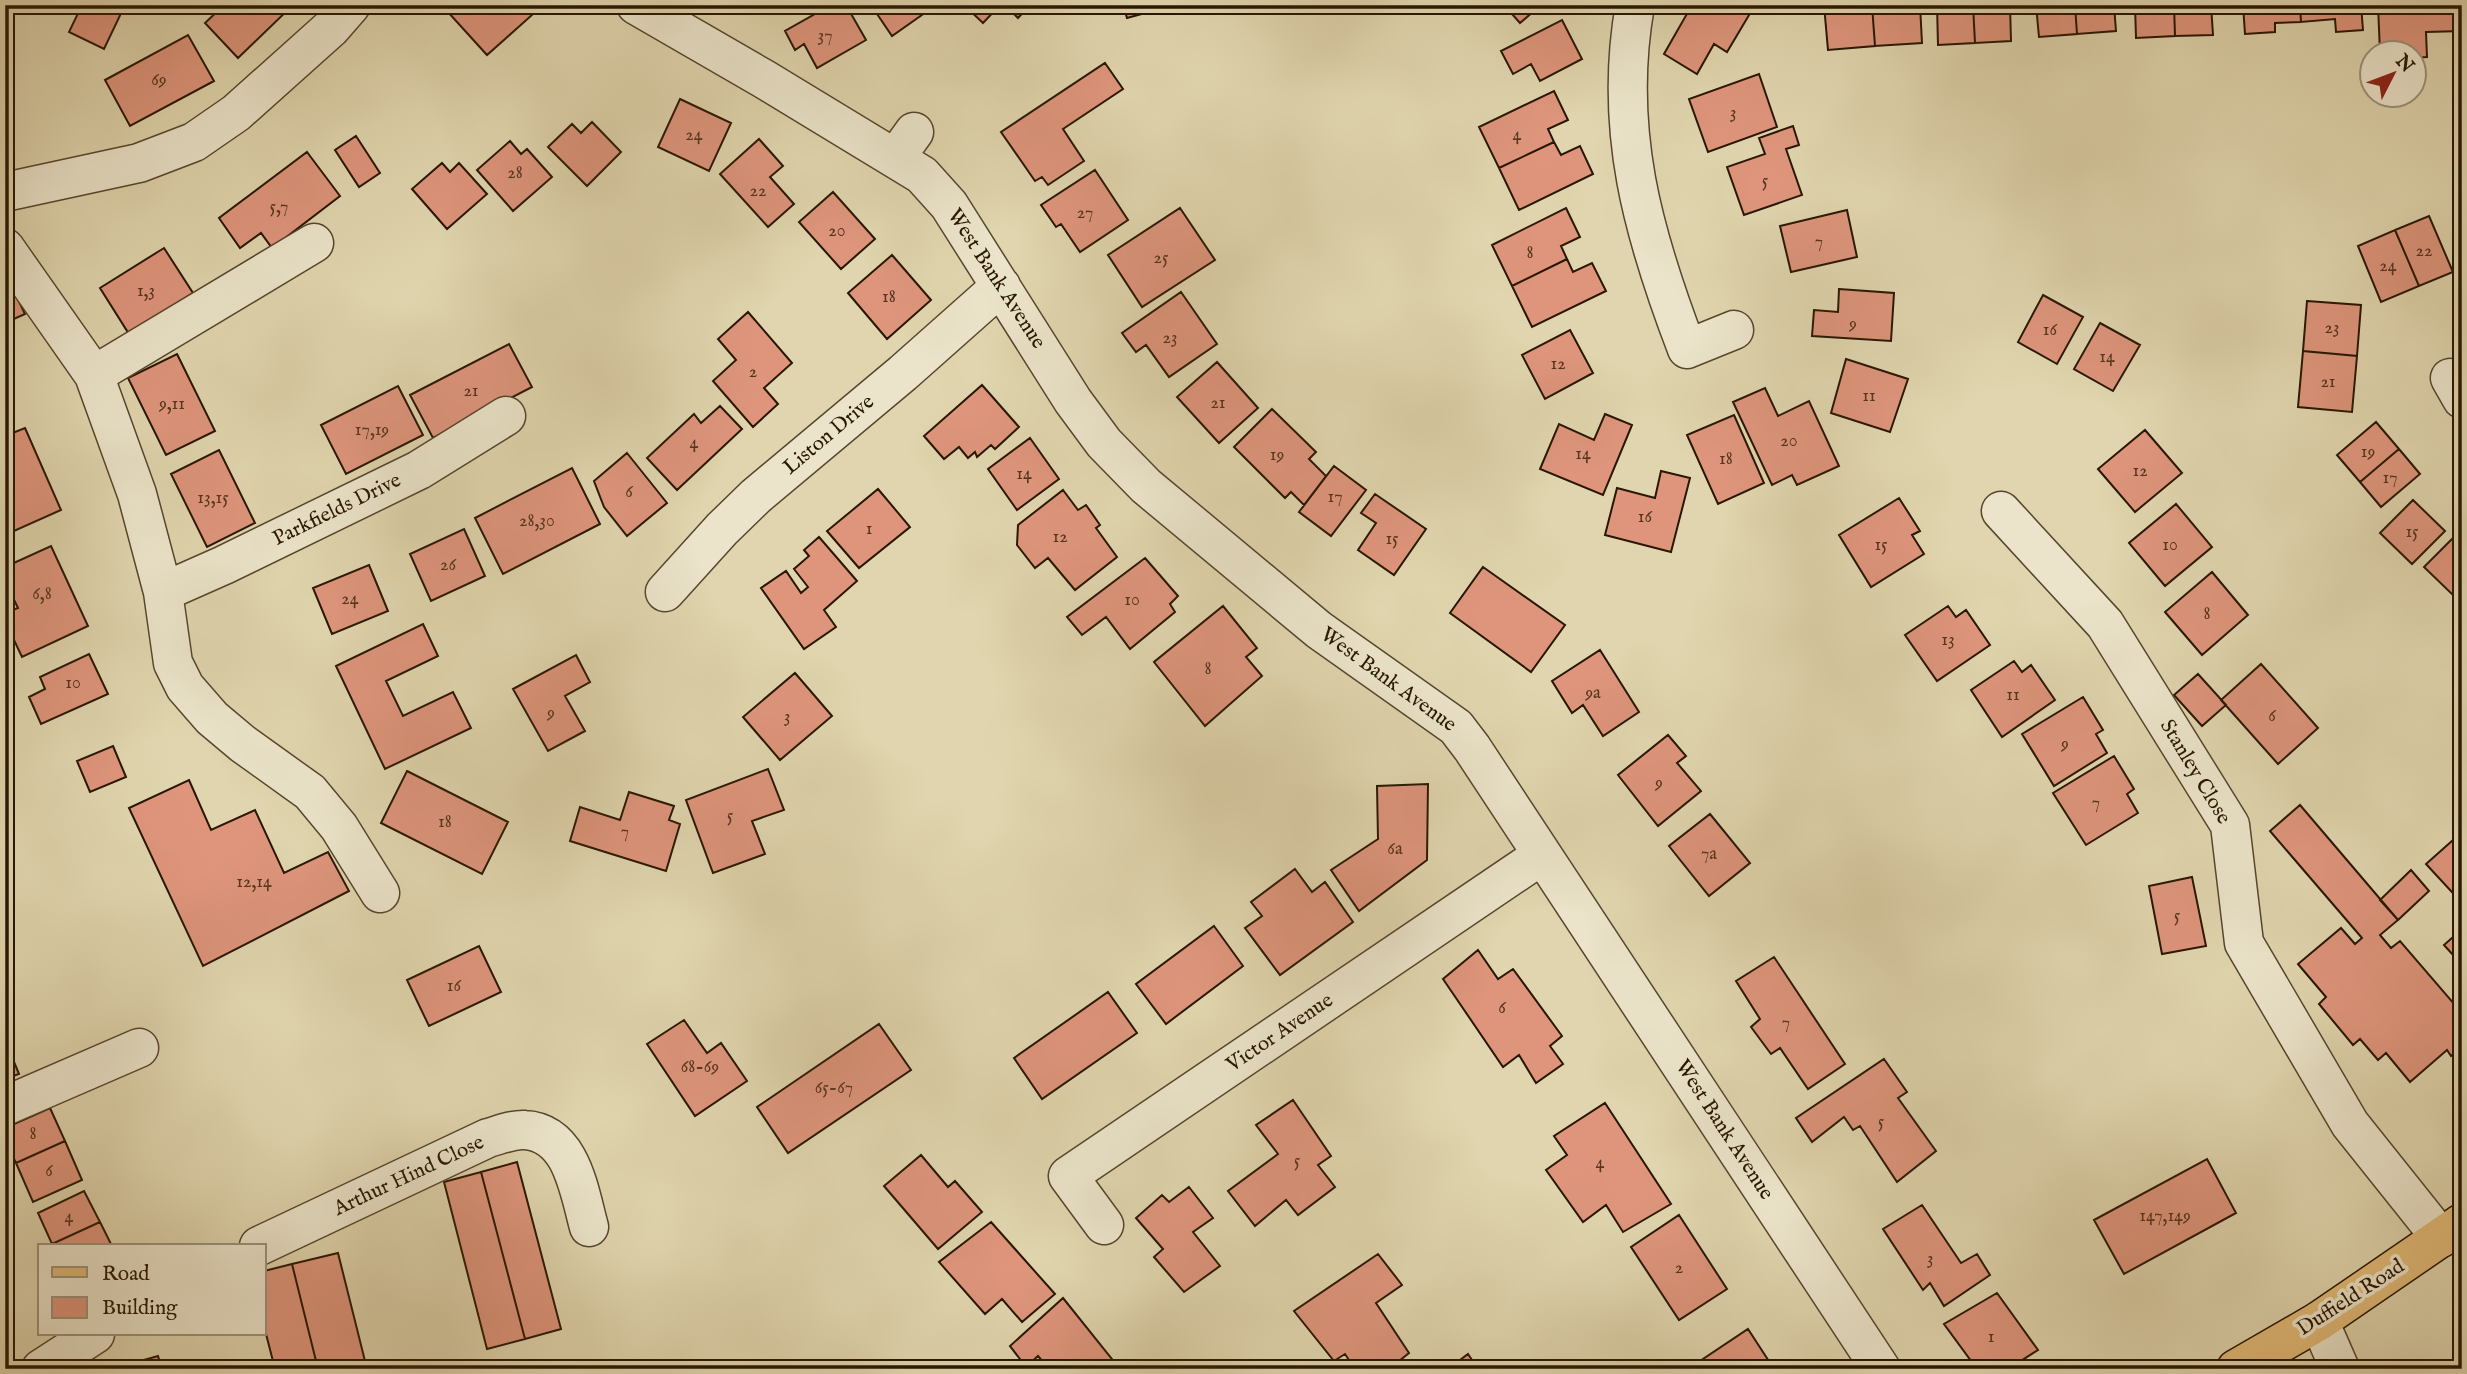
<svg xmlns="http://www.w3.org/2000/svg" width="2467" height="1374" viewBox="0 0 2467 1374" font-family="'IM FELL English',serif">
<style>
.building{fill:#de957c;stroke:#291702;stroke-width:2}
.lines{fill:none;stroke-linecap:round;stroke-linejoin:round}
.minor-casing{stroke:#57462d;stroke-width:41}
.major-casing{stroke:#291702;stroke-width:41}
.minor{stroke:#ebe4ca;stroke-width:38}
.major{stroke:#e0ba77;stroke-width:38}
.labels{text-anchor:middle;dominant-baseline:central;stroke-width:7;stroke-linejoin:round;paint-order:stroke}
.number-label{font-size:18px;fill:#563620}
.street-label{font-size:21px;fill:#291702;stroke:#ebe4ca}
</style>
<rect width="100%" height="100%" fill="#e0d5ae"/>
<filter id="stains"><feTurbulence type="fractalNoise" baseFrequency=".00286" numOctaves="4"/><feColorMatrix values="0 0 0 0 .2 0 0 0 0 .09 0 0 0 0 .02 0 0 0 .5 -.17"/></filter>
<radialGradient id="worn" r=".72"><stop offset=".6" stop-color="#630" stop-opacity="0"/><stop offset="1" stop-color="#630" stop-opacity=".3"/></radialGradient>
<path class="building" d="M82,5H125L104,49L69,32Z
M224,5H293L238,58L205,23Z
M453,5H524L532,15L487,55L447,11Z
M831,5H846L866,40L817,68L804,44L795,50L785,31Z
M871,5H936L892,36Z
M964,5H1000L983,23Z
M1005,5H1030L1018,18Z
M1123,5H1147L1149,12L1127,18Z
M1504,5H1541L1520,23Z
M1692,5H1755L1727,52L1714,44L1697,74L1664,54Z
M1824,5H1872L1875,46L1828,50Z
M1872,5H1920L1922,43L1875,46Z
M1937,5H1973L1975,43L1938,45Z
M1973,5H2010L2011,41L1975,43Z
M2036,5H2075L2077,34L2039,37Z
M2075,5H2114L2116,31L2077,34Z
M2135,5H2174L2175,36L2136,38Z
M2174,5H2211L2213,35L2175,36Z
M2243,5H2300L2301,22L2275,23V32L2245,34Z
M2300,5H2361L2363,30L2336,32L2335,19L2301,22Z
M2378,5H2461L2462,31L2426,32L2427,57L2414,58V52H2380Z
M1562,20L1582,59L1540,81L1531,64L1513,74L1501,51Z
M188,35L214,81L130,126L105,80Z
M1105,63L1123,89L1063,129L1084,161L1048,185L1042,177L1035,181L1001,132Z
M1759,74L1777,127L1708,152L1689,99Z
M1554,91L1568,120L1548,129L1554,142L1499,168L1479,127Z
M680,99L731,123L709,171L658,147Z
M592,122L621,152L587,186L548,147L572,124L581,133Z
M1793,126L1799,145L1786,149L1802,195L1744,215L1727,167L1765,154L1759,138Z
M356,136L380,173L359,187L335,150Z
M759,139L783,166L770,177L794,204L768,227L720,174Z
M510,141L521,154L527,149L552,177L513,211L477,170Z
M1554,142L1561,155L1580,146L1593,174L1519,210L1499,168Z
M307,152L340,196L272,248L261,233L240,248L219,218Z
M442,163L450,172L459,163L487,194L447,229L412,189Z
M1095,170L1128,220L1080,252L1061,224L1056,227L1041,205Z
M833,192L875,239L841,269L799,222Z
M1180,208L1215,260L1142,307L1108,255Z
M1566,208L1580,237L1561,246L1567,259L1512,286L1492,245Z
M1847,210L1857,257L1791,272L1780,226Z
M2429,216L2453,272L2419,286L2395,230Z
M2395,230L2419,286L2381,302L2358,246Z
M164,248L193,293L129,334L100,288Z
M892,255L931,300L887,339L848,293Z
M1567,259L1573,272L1592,263L1606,291L1532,327L1512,286Z
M5,272L25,314L5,323Z
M1839,289L1894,293L1891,341L1812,336L1814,310L1838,312Z
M1181,292L1217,344L1169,377L1146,345L1136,352L1122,333Z
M2043,295L2083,317L2057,364L2018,342Z
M2307,301L2361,305L2357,356L2303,351Z
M748,312L792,363L764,388L778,404L753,427L713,381L736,360L718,339Z
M2100,323L2140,345L2113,391L2074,369Z
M1570,330L1593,373L1545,399L1522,355Z
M509,344L532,387L433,438L410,395Z
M2303,351L2357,356L2352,412L2298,407Z
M177,354L215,431L166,455L128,378Z
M1846,359L1908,379L1890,432L1831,413Z
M1217,362L1258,408L1219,443L1177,397Z
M982,385L1019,427L995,449L991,445L977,457L975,452L968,458L959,447L944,459L924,436Z
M398,386L423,435L346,474L321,425Z
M1765,388L1778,416L1809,401L1839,466L1797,485L1792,475L1772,485L1733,402Z
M720,406L742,429L677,490L647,458L694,414L701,423Z
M1272,409L1316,452L1309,459L1326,476L1304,505L1291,492L1285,498L1234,447Z
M1605,414L1632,425L1603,495L1540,469L1559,424L1594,440Z
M1734,415L1764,483L1718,504L1687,435Z
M2376,422L2399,449L2360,482L2337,455Z
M25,428L61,510L5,535V436Z
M2145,430L2182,473L2135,512L2098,469Z
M1030,438L1059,479L1017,510L988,469Z
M2399,449L2420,474L2381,507L2360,482Z
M219,450L255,523L207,547L171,474Z
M627,453L667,503L627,536L604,507L594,481Z
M1334,466L1366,490L1331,536L1299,512Z
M572,468L600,524L503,574L475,518Z
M1661,471L1690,478L1671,552L1605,535L1617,488L1655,498Z
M878,489L910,527L859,568L827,531Z
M1063,490L1078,510L1086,505L1100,525L1096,528L1117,557L1075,590L1048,558L1035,568L1017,545L1018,525Z
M1375,494L1426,529L1394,575L1358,550L1376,523L1361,513Z
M1899,498L1920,531L1912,535L1924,554L1871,587L1839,535Z
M2413,500L2445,531L2412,564L2380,533Z
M2176,504L2212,547L2165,586L2129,543Z
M464,529L485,576L431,601L410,554Z
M2457,534L2462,539V593L2456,598L2424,567Z
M819,537L857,581L824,610L836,627L804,649L761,588L786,571L801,593L808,587L794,569L809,556L804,550Z
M51,546L88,626L22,657L5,621V613L18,608L5,581V567Z
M1145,558L1178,596L1170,604L1175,612L1130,649L1106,617L1082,635L1067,617Z
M369,565L388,611L332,634L313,588Z
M1483,567L1565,625L1531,672L1450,613Z
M2212,572L2248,615L2202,655L2165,612Z
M1223,606L1257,648L1246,657L1262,676L1205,726L1154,662Z
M1948,606L1956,617L1966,610L1990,645L1937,681L1905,635Z
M423,624L438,656L386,681L403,716L453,692L471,728L385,769L336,666Z
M1600,650L1639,712L1603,736L1583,705L1572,713L1552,681Z
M89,654L108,694L41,724L29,697L45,689L40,677Z
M576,655L590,682L565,696L585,731L548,751L513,689Z
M2014,661L2022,672L2031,665L2055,700L2002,737L1971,690Z
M2261,664L2318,728L2278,764L2221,700Z
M795,673L832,716L780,760L743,717Z
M2198,674L2226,705L2202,726L2174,695Z
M2083,697L2103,730L2096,734L2107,753L2054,786L2022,734Z
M1668,735L1686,756L1677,763L1701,791L1658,826L1618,775Z
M113,746L126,777L90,792L77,761Z
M2114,756L2134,789L2127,794L2138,813L2086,845L2053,793Z
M768,769L784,810L752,821L765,854L713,873L686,800Z
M407,771L508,822L482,874L381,823Z
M189,780L211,830L255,810L284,873L328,852L349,891L203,966L129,808Z
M1428,784L1427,860L1359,911L1331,870L1378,839L1377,786Z
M629,792L674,806L669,820L680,824L666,871L570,841L580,807L620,820Z
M2300,805L2398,920L2380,935L2391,948L2400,941L2462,1013V1047L2451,1056L2447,1050L2410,1082L2386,1053L2378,1060L2360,1039L2353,1045L2319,1004L2326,997L2298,964L2341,928L2355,944L2362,938L2270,831Z
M1710,814L1750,863L1709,896L1669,846Z
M2462,832V903L2426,864Z
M1295,869L1312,892L1325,882L1353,922L1280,975L1245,928L1262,916L1251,902Z
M2411,870L2429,891L2398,920L2380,900Z
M2192,877L2206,946L2162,954L2149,886Z
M1214,926L1243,966L1166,1024L1136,984Z
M2462,929V965L2444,945Z
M479,946L501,992L429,1026L407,980Z
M1478,950L1498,979L1513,969L1562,1036L1550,1046L1563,1064L1536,1083L1519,1055L1503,1067L1443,979Z
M1774,957L1845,1064L1808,1089L1780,1048L1771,1054L1751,1027L1760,1019L1736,981Z
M1108,992L1137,1033L1042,1099L1014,1058Z
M684,1020L707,1053L721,1043L747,1081L695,1116L647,1044Z
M879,1024L911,1070L788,1153L757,1107Z
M5,1040L19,1074L5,1079Z
M1884,1059L1907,1092L1898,1098L1936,1151L1897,1182L1860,1126L1853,1130L1844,1117L1812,1142L1796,1118Z
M1293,1100L1331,1156L1318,1165L1335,1187L1298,1215L1286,1200L1255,1226L1228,1191L1278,1154L1256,1125Z
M1605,1103L1671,1204L1623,1232L1606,1205L1583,1222L1546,1170L1567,1155L1554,1136Z
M50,1108L65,1141L16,1163L5,1140V1128Z
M65,1141L82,1180L33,1202L16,1163Z
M921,1155L948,1187L955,1181L982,1212L938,1249L884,1186Z
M2207,1159L2236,1213L2124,1274L2094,1220Z
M517,1162L561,1329L525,1339L481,1172Z
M481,1172L525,1339L487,1349L444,1182Z
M1189,1187L1213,1218L1193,1232L1220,1266L1184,1292L1154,1257L1163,1249L1136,1218L1162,1195L1169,1202Z
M84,1191L100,1222L52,1244L38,1213Z
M1922,1205L1961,1263L1977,1254L1990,1275L1944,1306L1930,1283L1923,1290L1883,1229Z
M1679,1215L1727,1289L1679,1320L1631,1247Z
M100,1222L112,1246H53L52,1244Z
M991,1222L1055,1294L1022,1322L1002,1299L985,1314L939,1262Z
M338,1253L367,1369H318L292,1264Z
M1378,1254L1402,1285L1376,1303L1409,1353L1389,1369H1355L1345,1354L1334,1361L1294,1311Z
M292,1264L318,1369H275L264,1326V1271Z
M1997,1293L2038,1350L2008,1369H1977L1944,1324Z
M1063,1298L1112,1359L1100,1369H1049L1038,1356L1026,1367L1010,1346Z
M1748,1329L1774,1369H1688Z
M1468,1354L1478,1369H1448Z
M158,1356L162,1369H112Z"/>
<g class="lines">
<defs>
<path id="minor" d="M636,5L764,79L922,175L949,205L1073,401L1104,443L1146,486L1319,630L1456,727L1472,748L1881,1369
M1635,5C1613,129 1643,234 1687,349L1734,330
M896,157L914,132
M5,192L139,163L194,142L236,113L331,28L351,5
M5,248L94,375L137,494L163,592L173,663L185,687L212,718L243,744L310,792L339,827L380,893
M94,375L314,243
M2450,378L2462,399
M2001,511L2105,624L2230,825L2244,943L2350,1124L2441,1238
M163,592L224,565L419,470L506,416
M665,592L722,529L756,496L903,373L1001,286
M5,1106L139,1048
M1104,1225L1068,1176L1542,855
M259,1246L488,1138C499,1135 514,1129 525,1130C572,1133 579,1191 589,1227
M2319,1321L2340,1369
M41,1369L95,1334"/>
<path id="major" d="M2236,1369L2319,1321L2462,1223"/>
</defs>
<use href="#minor" class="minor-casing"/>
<use href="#major" class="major-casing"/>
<use href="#minor" class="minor"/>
<use href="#major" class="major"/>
</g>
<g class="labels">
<g class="number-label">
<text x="825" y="36">37</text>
<text x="159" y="80">69</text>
<text x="1733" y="113">3</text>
<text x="694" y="135">24</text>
<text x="1517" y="135">4</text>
<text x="515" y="173">28</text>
<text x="1765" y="181">5</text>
<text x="758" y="191">22</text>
<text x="279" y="207">5,7</text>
<text x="1085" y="213">27</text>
<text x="837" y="231">20</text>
<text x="1819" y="242">7</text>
<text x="2424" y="251">22</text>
<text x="1530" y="253">8</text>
<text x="1161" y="258">25</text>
<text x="2388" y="266">24</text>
<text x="146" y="291">1,3</text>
<text x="889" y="297">18</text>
<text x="1853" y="324">9</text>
<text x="2332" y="328">23</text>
<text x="2050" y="330">16</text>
<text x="1170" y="338">23</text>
<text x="2107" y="357">14</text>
<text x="1558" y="364">12</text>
<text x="753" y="372">2</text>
<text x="2328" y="382">21</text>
<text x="471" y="391">21</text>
<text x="1869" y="396">11</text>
<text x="1218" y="403">21</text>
<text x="172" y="404">9,11</text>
<text x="372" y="430">17,19</text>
<text x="1789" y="441">20</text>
<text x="694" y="443">4</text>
<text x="2368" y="452">19</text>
<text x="1583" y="454">14</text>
<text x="1277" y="455">19</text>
<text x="1726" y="459">18</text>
<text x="2140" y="471">12</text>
<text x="1024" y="474">14</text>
<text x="2390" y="478">17</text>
<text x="629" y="492">6</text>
<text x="1335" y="497">17</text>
<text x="213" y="498">13,15</text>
<text x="1645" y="517">16</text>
<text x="537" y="521">28,30</text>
<text x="869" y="529">1</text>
<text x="2412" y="532">15</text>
<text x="1060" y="537">12</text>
<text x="1392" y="539">15</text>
<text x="1881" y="545">15</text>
<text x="2170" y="545">10</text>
<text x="448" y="565">26</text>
<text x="42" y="594">6,8</text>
<text x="350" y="599">24</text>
<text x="1132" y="600">10</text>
<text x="2207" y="614">8</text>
<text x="1948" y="640">13</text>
<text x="1208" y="669">8</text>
<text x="73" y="683">10</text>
<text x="1593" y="693">9a</text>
<text x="2013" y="695">11</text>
<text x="551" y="713">9</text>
<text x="2272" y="716">6</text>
<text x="787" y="717">3</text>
<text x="2065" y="744">9</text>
<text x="1659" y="783">9</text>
<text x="2096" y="803">7</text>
<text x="730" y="816">5</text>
<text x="445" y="822">18</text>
<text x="625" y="832">7</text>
<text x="1395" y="849">6a</text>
<text x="1709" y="854">7a</text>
<text x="254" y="882">12,14</text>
<text x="2177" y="916">5</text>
<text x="454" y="986">16</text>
<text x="1502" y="1008">6</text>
<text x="1786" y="1023">7</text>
<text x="700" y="1067">68-69</text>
<text x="834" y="1088">65-67</text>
<text x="1881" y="1122">5</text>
<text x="33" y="1134">8</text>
<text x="1297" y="1161">5</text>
<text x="1600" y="1163">4</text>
<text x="49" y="1171">6</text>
<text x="2165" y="1216">147,149</text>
<text x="69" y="1217">4</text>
<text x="1930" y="1259">3</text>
<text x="1679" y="1268">2</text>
<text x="1991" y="1337">1</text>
</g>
<g class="street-label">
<text transform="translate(996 279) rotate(57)">West Bank Avenue</text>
<text transform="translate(829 435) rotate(-40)">Liston Drive</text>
<text transform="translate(337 510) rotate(-26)">Parkfields Drive</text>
<text transform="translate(1388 680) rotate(36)">West Bank Avenue</text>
<text transform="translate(2195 772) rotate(59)">Stanley Close</text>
<text transform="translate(1280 1033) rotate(-34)">Victor Avenue</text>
<text transform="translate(1724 1130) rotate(57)">West Bank Avenue</text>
<text transform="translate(409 1176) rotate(-25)">Arthur Hind Close</text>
<text transform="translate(2351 1298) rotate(-33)">Duffield Road</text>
</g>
</g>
<rect width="2467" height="1374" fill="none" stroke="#e0d5ae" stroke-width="28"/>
<rect x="7" y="7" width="2453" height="1360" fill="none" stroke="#291702" stroke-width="3.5"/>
<rect x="14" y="14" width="2439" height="1346" fill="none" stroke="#291702" stroke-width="2"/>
<rect x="38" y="1244" width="228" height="91" fill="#ebe4ca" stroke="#9d927a" stroke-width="2"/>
<rect x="52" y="1267" width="35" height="10" fill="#e0ba77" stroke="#9d927a" stroke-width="2"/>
<text x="102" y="1280" font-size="21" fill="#291702">Road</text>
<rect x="52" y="1297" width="35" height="21" fill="#de957c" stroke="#9d927a" stroke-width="2"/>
<text x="102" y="1314" font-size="21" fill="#291702">Building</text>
<g transform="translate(2393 74) rotate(48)"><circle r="33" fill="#ebe4ca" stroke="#9d927a" stroke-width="2"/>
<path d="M0-5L12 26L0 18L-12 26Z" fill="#8f2418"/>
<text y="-10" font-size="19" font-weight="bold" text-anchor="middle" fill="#291702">N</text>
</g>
<rect width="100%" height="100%" filter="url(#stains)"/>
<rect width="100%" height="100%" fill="url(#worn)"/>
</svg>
